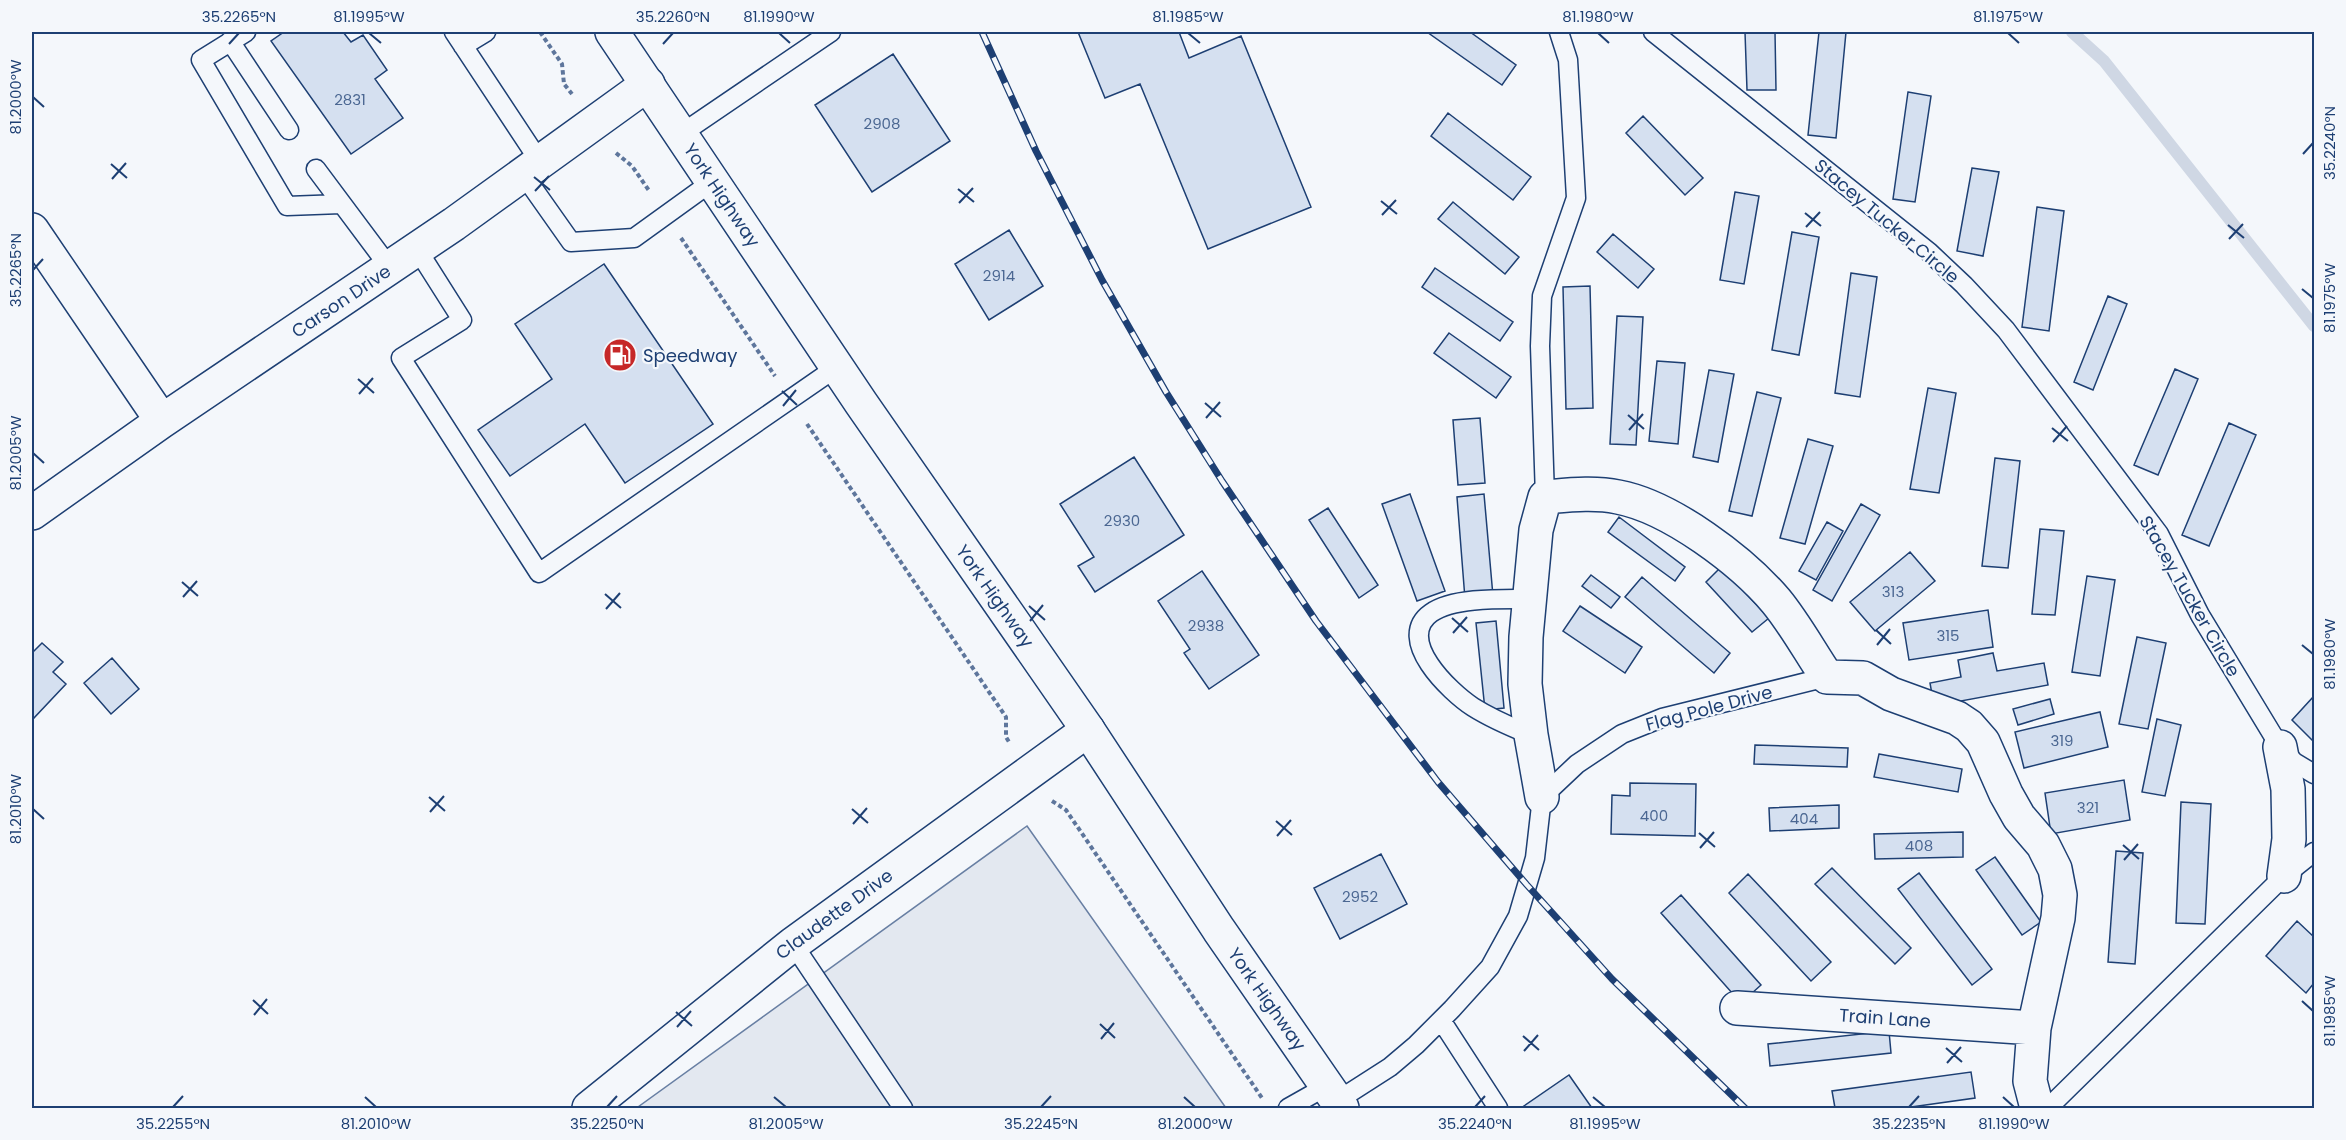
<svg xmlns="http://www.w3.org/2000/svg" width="2346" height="1140" viewBox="0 0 2346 1140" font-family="Poppins,sans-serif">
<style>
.parking{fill:#e3e8f0;stroke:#687fa3;stroke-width:1.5}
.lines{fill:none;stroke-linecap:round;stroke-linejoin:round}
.stream{stroke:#cfd7e4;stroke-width:12}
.building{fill:#d5e0f0;stroke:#1d3f73;stroke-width:1.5}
.service-casing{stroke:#1d3f73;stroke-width:21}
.minor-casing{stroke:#1d3f73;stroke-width:36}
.primary-casing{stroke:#1d3f73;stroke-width:36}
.path{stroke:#5e769c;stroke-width:4;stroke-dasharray:4.5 3;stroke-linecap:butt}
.service{stroke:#f4f7fb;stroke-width:18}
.minor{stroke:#f4f7fb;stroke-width:33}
.primary{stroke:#f4f7fb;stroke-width:33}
.rail-casing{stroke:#1d3f73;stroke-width:7}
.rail{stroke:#f4f7fb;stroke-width:4.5;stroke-dasharray:14;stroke-linecap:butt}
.ticks{fill:none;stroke:#1d3f73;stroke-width:2}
.labels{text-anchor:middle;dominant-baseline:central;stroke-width:4.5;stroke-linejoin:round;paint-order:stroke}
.number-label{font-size:15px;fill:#4b6792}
.street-label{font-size:18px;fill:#1d3f73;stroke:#f4f7fb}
.poi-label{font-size:18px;fill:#1d3f73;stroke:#f4f7fb;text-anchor:start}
.neatline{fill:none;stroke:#1d3f73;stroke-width:2}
.ticks-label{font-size:15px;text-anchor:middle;fill:#1d3f73}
</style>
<rect width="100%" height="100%" fill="#f4f7fb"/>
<path class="parking" d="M1027,826L1226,1108L638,1107Z"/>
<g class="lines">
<path class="stream" d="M2072,32L2104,61L2314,326"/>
</g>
<path class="building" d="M284,32H343L351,42L363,35L387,70L375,79L403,118L351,154L271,41Z
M1078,32H1179L1189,58L1241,36L1311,207L1208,249L1140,84L1105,98Z
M1427,32H1470L1516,65L1502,85Z
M1745,32H1775L1776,90H1747Z
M1819,32H1846L1836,138L1808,135Z
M893,54L950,141L872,192L815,105Z
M1908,92L1931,96L1915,202L1893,199Z
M1448,113L1531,177L1513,200L1431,136Z
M1643,116L1703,178L1685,195L1626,133Z
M1972,168L1999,172L1983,256L1957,251Z
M1735,192L1759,196L1744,284L1720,280Z
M1453,202L1519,257L1505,274L1438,219Z
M2037,207L2064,211L2049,331L2022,327Z
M1009,230L1043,286L989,320L955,264Z
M1792,232L1819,237L1799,355L1772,350Z
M1613,234L1654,269L1638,288L1597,252Z
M604,264L713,424L625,483L585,424L510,476L478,430L552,379L515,324Z
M1435,268L1513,322L1500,341L1422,287Z
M1851,273L1877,277L1860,397L1835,393Z
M1590,286L1593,408L1566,409L1563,287Z
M2108,296L2127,304L2093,390L2074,382Z
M1617,316L1643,317L1636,445L1610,444Z
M1449,333L1511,377L1496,398L1434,353Z
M1657,361L1685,363L1678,444L1649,441Z
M2175,369L2198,379L2158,475L2134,465Z
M1709,370L1734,374L1718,462L1693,457Z
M1928,388L1956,393L1939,493L1910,489Z
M1757,392L1781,398L1752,516L1729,511Z
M1480,418L1485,483L1458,485L1453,420Z
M2229,423L2256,435L2209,546L2182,535Z
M1808,439L1833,446L1805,544L1780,538Z
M1134,457L1184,535L1095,592L1078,566L1094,557L1060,504Z
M1995,458L2020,461L2008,568L1982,566Z
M1410,494L1445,591L1417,601L1382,504Z
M1484,494L1493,596L1465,599L1457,497Z
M1861,504L1880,515L1832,601L1813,590Z
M1328,508L1378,585L1359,598L1309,520Z
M1619,517L1685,567L1675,581L1608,532Z
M1827,522L1843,531L1816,580L1799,571Z
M2040,529L2064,531L2055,615L2032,614Z
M1910,552L1935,581L1875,631L1850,602Z
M1721,567L1769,618L1752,632L1706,582Z
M1202,571L1259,655L1209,689L1184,653L1190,649L1158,601Z
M1591,575L1620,597L1611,608L1582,586Z
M2087,576L2115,580L2100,676L2072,672Z
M1642,577L1730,653L1714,673L1625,597Z
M1580,606L1642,647L1625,673L1563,631Z
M1988,610L1993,647L1909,660L1903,623Z
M1496,621L1504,708L1485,710L1476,623Z
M2137,637L2166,643L2148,729L2119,724Z
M42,643L63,662L53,672L66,684L32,720V651L33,652Z
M1993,653L1997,671L2044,663L2048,685L1934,706L1930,683L1961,677L1958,660Z
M112,658L139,689L111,714L84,683Z
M2314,696V742L2292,720Z
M2050,699L2054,714L2018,725L2013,709Z
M2100,712L2108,747L2024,768L2015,732Z
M2157,719L2181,725L2165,796L2142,792Z
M1755,745L1848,748L1847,767L1754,764Z
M1879,754L1962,769L1958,792L1874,777Z
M2124,780L2130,820L2051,834L2045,793Z
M1630,783L1696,784L1695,836L1611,834L1612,795L1630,796Z
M2181,802L2211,804L2205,924L2176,923Z
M1839,805V828L1770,831L1769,808Z
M1963,832V857L1875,859L1874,834Z
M2116,851L2143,853L2135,964L2108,962Z
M1381,854L1407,904L1340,939L1314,888Z
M1995,857L2041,922L2022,935L1976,870Z
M1832,868L1911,948L1895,964L1815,884Z
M1919,873L1992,969L1972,985L1898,889Z
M1748,874L1831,962L1811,981L1729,893Z
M1681,895L1761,985L1741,1003L1661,913Z
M2297,921L2314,937V983L2306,993L2266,956Z
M1889,1031L1891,1053L1770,1066L1768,1044Z
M1971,1072L1975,1098L1904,1108H1835L1832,1091Z
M1569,1075L1592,1108H1521Z"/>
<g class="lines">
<defs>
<path id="service" d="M246,32L201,60L287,206L341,204
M454,32L540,162
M1653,32L1929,252L1964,285L2006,330L2159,534L2200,615L2280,747L2294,762L2314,774
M230,41L289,130
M463,46L486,32
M681,134L831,32
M316,169L390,268
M523,174L571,242L634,238L713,181
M417,249L462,320L401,358L539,573L837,367
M1545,497L1540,346L1542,296L1576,198L1568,60L1559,32
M1530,599C1504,599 1453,597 1431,613C1394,639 1450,692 1473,707C1492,719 1511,727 1531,735
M793,944L903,1108
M1441,1020L1498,1108
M1337,1101L1390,1067L1416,1045L1452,1009L1490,967L1518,916L1535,858L1542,797L1577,764L1622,734L1662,718L1827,677
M1288,1108L1327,1086
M2048,1108L2284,876L2314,852"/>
<path id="minor" d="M32,230L162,421
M32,513L162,421L454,224L648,84
M2280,747L2288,789L2289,839L2284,876
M1542,797L1531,735L1525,684L1526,637L1536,530L1545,497C1569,495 1594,492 1618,497C1671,507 1742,561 1776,601C1795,624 1810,652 1827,677L1863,678L1891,694L1957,718L1969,726L1983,742L2006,794L2019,817L2043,845L2055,869L2060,895L2058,918L2034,1028L2030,1081L2037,1108
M1737,1008L2034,1028
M589,1108L793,944L1088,730"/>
<path id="primary" d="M612,32L861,403L1088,730L1219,930L1342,1108"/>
</defs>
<use href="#service" class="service-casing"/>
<use href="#minor" class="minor-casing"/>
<use href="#primary" class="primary-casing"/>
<path class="path" d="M540,32L562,64L564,84L572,94
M616,153L632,166L650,192
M681,238L775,376
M807,424L1006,717V737L1009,742
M1052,801L1066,810L1262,1098"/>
<use href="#service" class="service"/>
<use href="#minor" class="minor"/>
<use href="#primary" class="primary"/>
<defs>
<path id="rail" d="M982,32L1036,151L1102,280L1166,392L1222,481L1316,621L1438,782L1527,885L1612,979L1745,1108"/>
</defs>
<use href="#rail" class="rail-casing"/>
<use href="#rail" class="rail"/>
</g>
<path class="ticks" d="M369,33L381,43M779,33L790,43M1188,33L1200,43M1598,33L1609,43M2008,33L2019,43M229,44L239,33M663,44L673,33M33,97L44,107M2303,154L2313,143M111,164L127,178M534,177L550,190M112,179L126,163M958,189L974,202M535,191L549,176M1381,201L1397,214M959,203L973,188M1805,213L1821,226M1382,215L1396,200M2228,225L2244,238M1806,227L1820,212M2229,239L2243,224M33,270L43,259M2302,289L2313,298M358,379L374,393M782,391L797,405M359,394L373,378M1205,403L1221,417M783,406L796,390M1628,415L1644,429M1206,418L1220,402M2052,428L2068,441M1629,430L1643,414M2053,442L2067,426M33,453L44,463M182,582L198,596M605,594L621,608M183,597L197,581M1029,606L1045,620M606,609L620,593M1452,618L1468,632M1030,621L1043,605M1876,630L1891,644M1453,633L1467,617M1877,645L1890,629M2302,645L2313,654M429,797L445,811M33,809L44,819M852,809L868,823M430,812L444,796M1276,821L1292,835M853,824L867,808M1699,833L1715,847M1277,836L1291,820M2123,845L2139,859M1700,848L1714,832M2124,860L2138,844M253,1000L268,1014M2302,1001L2313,1011M676,1012L692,1026M254,1015L267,999M1100,1024L1115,1038M677,1027L691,1011M1523,1036L1539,1050M1101,1039L1114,1023M1946,1048L1962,1062M1524,1051L1538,1035M1947,1063L1961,1047M365,1097L376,1107M774,1097L786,1107M1184,1097L1195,1107M1593,1097L1605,1107M2003,1097L2014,1107M173,1107L183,1096M607,1107L617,1096M1041,1107L1051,1096M1475,1107L1485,1096M1909,1107L1919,1096"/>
<defs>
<symbol id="fuel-disc" viewBox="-11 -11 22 22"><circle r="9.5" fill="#c62828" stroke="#f4f7fb"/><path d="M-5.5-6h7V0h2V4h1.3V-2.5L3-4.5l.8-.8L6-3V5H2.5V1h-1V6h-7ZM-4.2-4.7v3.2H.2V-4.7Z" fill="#fff"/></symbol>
</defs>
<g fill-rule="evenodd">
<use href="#fuel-disc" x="601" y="336" width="38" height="38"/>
</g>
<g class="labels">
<g class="number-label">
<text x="350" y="99">2831</text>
<text x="882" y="123">2908</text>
<text x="999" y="275">2914</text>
<text x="1122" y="520">2930</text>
<text x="1893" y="591">313</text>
<text x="1206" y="625">2938</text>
<text x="1948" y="635">315</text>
<text x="2062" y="740">319</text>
<text x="2088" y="807">321</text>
<text x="1654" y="815">400</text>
<text x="1804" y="818">404</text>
<text x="1919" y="845">408</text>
<text x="1360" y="896">2952</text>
</g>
<g class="street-label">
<text transform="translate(722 195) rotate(56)">York Highway</text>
<text transform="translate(1887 221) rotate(40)">Stacey Tucker Circle</text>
<text transform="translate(341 301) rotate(-34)">Carson Drive</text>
<text transform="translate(995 596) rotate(55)">York Highway</text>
<text transform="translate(2190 596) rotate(60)">Stacey Tucker Circle</text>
<text transform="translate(1709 708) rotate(-15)">Flag Pole Drive</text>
<text transform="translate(834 914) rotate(-36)">Claudette Drive</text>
<text transform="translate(1267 999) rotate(55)">York Highway</text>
<text transform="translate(1885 1018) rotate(4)">Train Lane</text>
</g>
<g class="poi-label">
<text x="643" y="355">Speedway</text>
</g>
</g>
<rect width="2346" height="1140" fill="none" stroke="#f4f7fb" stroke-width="66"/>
<rect x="33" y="33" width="2280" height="1074" class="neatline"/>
<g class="ticks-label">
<text x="239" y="22">35.2265°N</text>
<text x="369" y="22">81.1995°W</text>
<text x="673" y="22">35.2260°N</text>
<text x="779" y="22">81.1990°W</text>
<text x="1188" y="22">81.1985°W</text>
<text x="1598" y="22">81.1980°W</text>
<text x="2008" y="22">81.1975°W</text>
<text transform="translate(16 97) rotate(-90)" y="5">81.2000°W</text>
<text transform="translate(2330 143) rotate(-90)" y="5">35.2240°N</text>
<text transform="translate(16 270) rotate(-90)" y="5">35.2265°N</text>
<text transform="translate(2330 298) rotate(-90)" y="5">81.1975°W</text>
<text transform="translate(16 453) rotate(-90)" y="5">81.2005°W</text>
<text transform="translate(2330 654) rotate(-90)" y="5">81.1980°W</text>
<text transform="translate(16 809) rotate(-90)" y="5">81.2010°W</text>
<text transform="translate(2330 1011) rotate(-90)" y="5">81.1985°W</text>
<text x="173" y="1129">35.2255°N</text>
<text x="376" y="1129">81.2010°W</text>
<text x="607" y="1129">35.2250°N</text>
<text x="786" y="1129">81.2005°W</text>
<text x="1041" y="1129">35.2245°N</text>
<text x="1195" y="1129">81.2000°W</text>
<text x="1475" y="1129">35.2240°N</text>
<text x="1605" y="1129">81.1995°W</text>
<text x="1909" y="1129">35.2235°N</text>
<text x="2014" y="1129">81.1990°W</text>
</g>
</svg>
